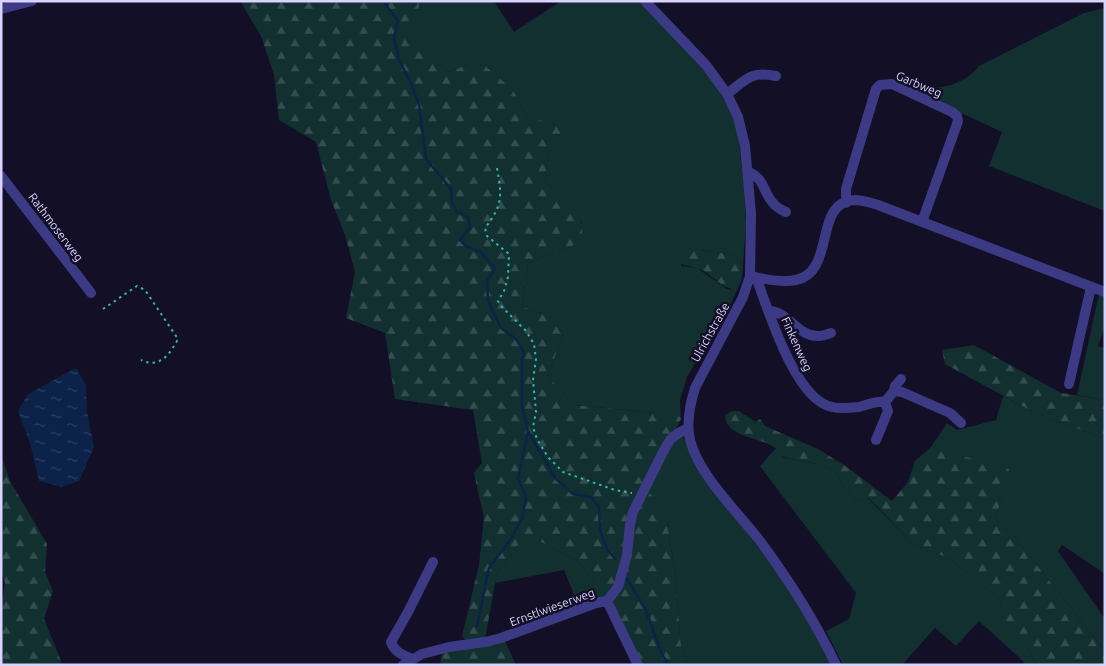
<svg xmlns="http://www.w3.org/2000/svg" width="1106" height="666" viewBox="0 0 1106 666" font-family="Ubuntu,sans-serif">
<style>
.grass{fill:#12302f}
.forest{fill:url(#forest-firs)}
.water{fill:url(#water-ripples)}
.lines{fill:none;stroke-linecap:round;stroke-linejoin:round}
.stream{stroke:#0c2248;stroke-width:2.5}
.path{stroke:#2fb8b0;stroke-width:2;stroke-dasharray:2.5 4;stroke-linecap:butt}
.minor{stroke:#3d3a85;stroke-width:10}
.labels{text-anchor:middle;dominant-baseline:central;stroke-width:5;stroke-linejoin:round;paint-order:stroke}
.street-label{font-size:12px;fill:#d9d4ff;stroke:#130f26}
</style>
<defs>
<pattern id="forest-firs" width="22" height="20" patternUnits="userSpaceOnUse" patternTransform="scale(1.25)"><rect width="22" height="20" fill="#12302f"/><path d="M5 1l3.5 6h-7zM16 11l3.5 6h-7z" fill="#344d4e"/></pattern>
<pattern id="water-ripples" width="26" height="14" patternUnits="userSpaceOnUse" patternTransform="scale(1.25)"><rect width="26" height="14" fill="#0c2248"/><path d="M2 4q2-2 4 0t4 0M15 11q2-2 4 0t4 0" fill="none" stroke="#2f4163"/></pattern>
</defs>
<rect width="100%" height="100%" fill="#130f26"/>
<path class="grass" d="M419,1H494L514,32L561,1H640L696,59L717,87L734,118L739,141L744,191L746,223L743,266C741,263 738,258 735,257C725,251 694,251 681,247V266L697,268L727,289L737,290L732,301L687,377L680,400L681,419L676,410L657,413L574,405L548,376L563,334C552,314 544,313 522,307L528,263L577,244L582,223L565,202L545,181L548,154L555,125L528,118L513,90L469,64L449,72L408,38L419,14Z
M1105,8V211L989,166L1002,132L910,89C935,89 962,88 979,66L1084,13Z
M1099,294L1105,295V326L1098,346L1105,348V400L1077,395Z
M1003,396L1033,412L1105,439V574L1062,545L1058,551L1105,619V651L1016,539L995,519L1003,495L931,447L947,423L957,430L996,420Z
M680,436L683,437L698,467L782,579L811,627L831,665H687L681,646L674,567L667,522L648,491L664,442Z
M776,448L783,457L821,465L838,474C840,486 849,493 857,501L868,498L913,544L951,559L1001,601L998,623L1027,645L1033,660L1038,665H1022L1024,662L979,621L956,646L935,628L902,665H843L826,631L849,619L856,593L760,466Z
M521,541H539L576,560L607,597L579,607L564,570L495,583L497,573Z"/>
<path class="forest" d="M240,1H419V14L409,38L449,72L469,64L485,66L513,90L528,118C549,123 557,120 565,142L548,154L545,181C553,190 580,215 582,225C584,231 580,238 577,244L528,263L522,307C544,313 552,314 563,334L548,376L574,405L656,413L666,409L676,410L681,419L648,491L659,503L667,522L674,567L681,646L687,665H642L607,597L576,560L539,541H521L497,573L485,639L467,641L462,636L479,565L484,518L474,473L482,463L473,410L395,399L385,333L346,318L355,272L345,235L331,200L316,142L279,120L274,75L261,36Z
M681,247C695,251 725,251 735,257C738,258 741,263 743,266L742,279L737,290C718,288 712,272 696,268C684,264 682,266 670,259L672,249Z
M974,345L1061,393L1105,400V439L1033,412L945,364L942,350Z
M732,411H739C745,416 751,417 755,422L760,419L765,426L818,449L847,467L892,501L908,482L915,461L931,447L1009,469L1003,495L995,519L1016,539L1105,651V665H1038L1033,660L1027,645L997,623L1001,601L951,559L913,544L869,498L857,501C849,493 840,486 838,474C832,471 826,467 820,465C809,461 796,461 785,457C780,456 779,450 774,447C759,437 725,437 725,415Z
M1,454L10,481L47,544L45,572L53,591L44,619L61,661L60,665H1V610L5,583L1,569Z
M504,639L516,665H440L442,654L448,651Z"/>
<path class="water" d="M76,368L86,385L87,411L94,447L79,481L62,487L39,481L30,443L18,411L28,394Z"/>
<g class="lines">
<path class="stream" d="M383,1L398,21L394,37L399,60L411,83L419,105L426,159L451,189L452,203L457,212L468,217L470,227L460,240L467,247L480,252L495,268L487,281L488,301L501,328L516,339L524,352L522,363V406L528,431L518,479L526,497L522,518L511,539L489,568L477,626
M528,431L556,479L573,494L591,497L599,507L600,530L607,549L615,559
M625,576L646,610L660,650L668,665"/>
<path class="path" d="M497,168C502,196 503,205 485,228L487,236L509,254L508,277L504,291L498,301L501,306L526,331L534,344L536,359L533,380L536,412L533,427L537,439L548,457L563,472L615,490L632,493
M103,309L137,286L145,290L178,339C170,354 160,369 141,360"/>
<path class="minor" d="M645,1L706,65L727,94L738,117L745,146L751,214L750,276L743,297L695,388C690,404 686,423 690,440C700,477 737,511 760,541C789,580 815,621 836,665
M1,9L32,1
M727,94C747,79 750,71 776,76
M748,172C769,179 761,202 786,212
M1,176L91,293
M846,203V189L876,89L880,85L892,84L952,112L957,116L958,121L922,222
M750,276C763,279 782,283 796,280C837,271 812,202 855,200C863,200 871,203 878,205L1105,292
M756,277C768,309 795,400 832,407C840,409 850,408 859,407C868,405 876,400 885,402L888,411L876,440
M769,311C788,311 799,338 819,336C823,336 827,334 831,333
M1069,384L1091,287
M894,391L895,386L901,379
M885,402L894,391L902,392L950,413L961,423
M607,601L638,665
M412,659C402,654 395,653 391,642L408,612L433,562
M403,665L422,654L449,647L485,642L501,638L596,603L607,601L618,587L627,555L630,524L633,512L663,452L670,440L677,434L688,428"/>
</g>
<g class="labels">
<g class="street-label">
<text transform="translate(919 84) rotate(23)">Garbweg</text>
<text transform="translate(56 227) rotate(53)">Rathmoserweg</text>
<text transform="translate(710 332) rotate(-61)">Ulrichstraße</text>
<text transform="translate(797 344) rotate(66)">Finkenweg</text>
<text transform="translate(552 607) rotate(-20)">Ernstlwieserweg</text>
</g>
</g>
<rect width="1106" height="666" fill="none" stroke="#d9d4ff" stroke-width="5"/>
</svg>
